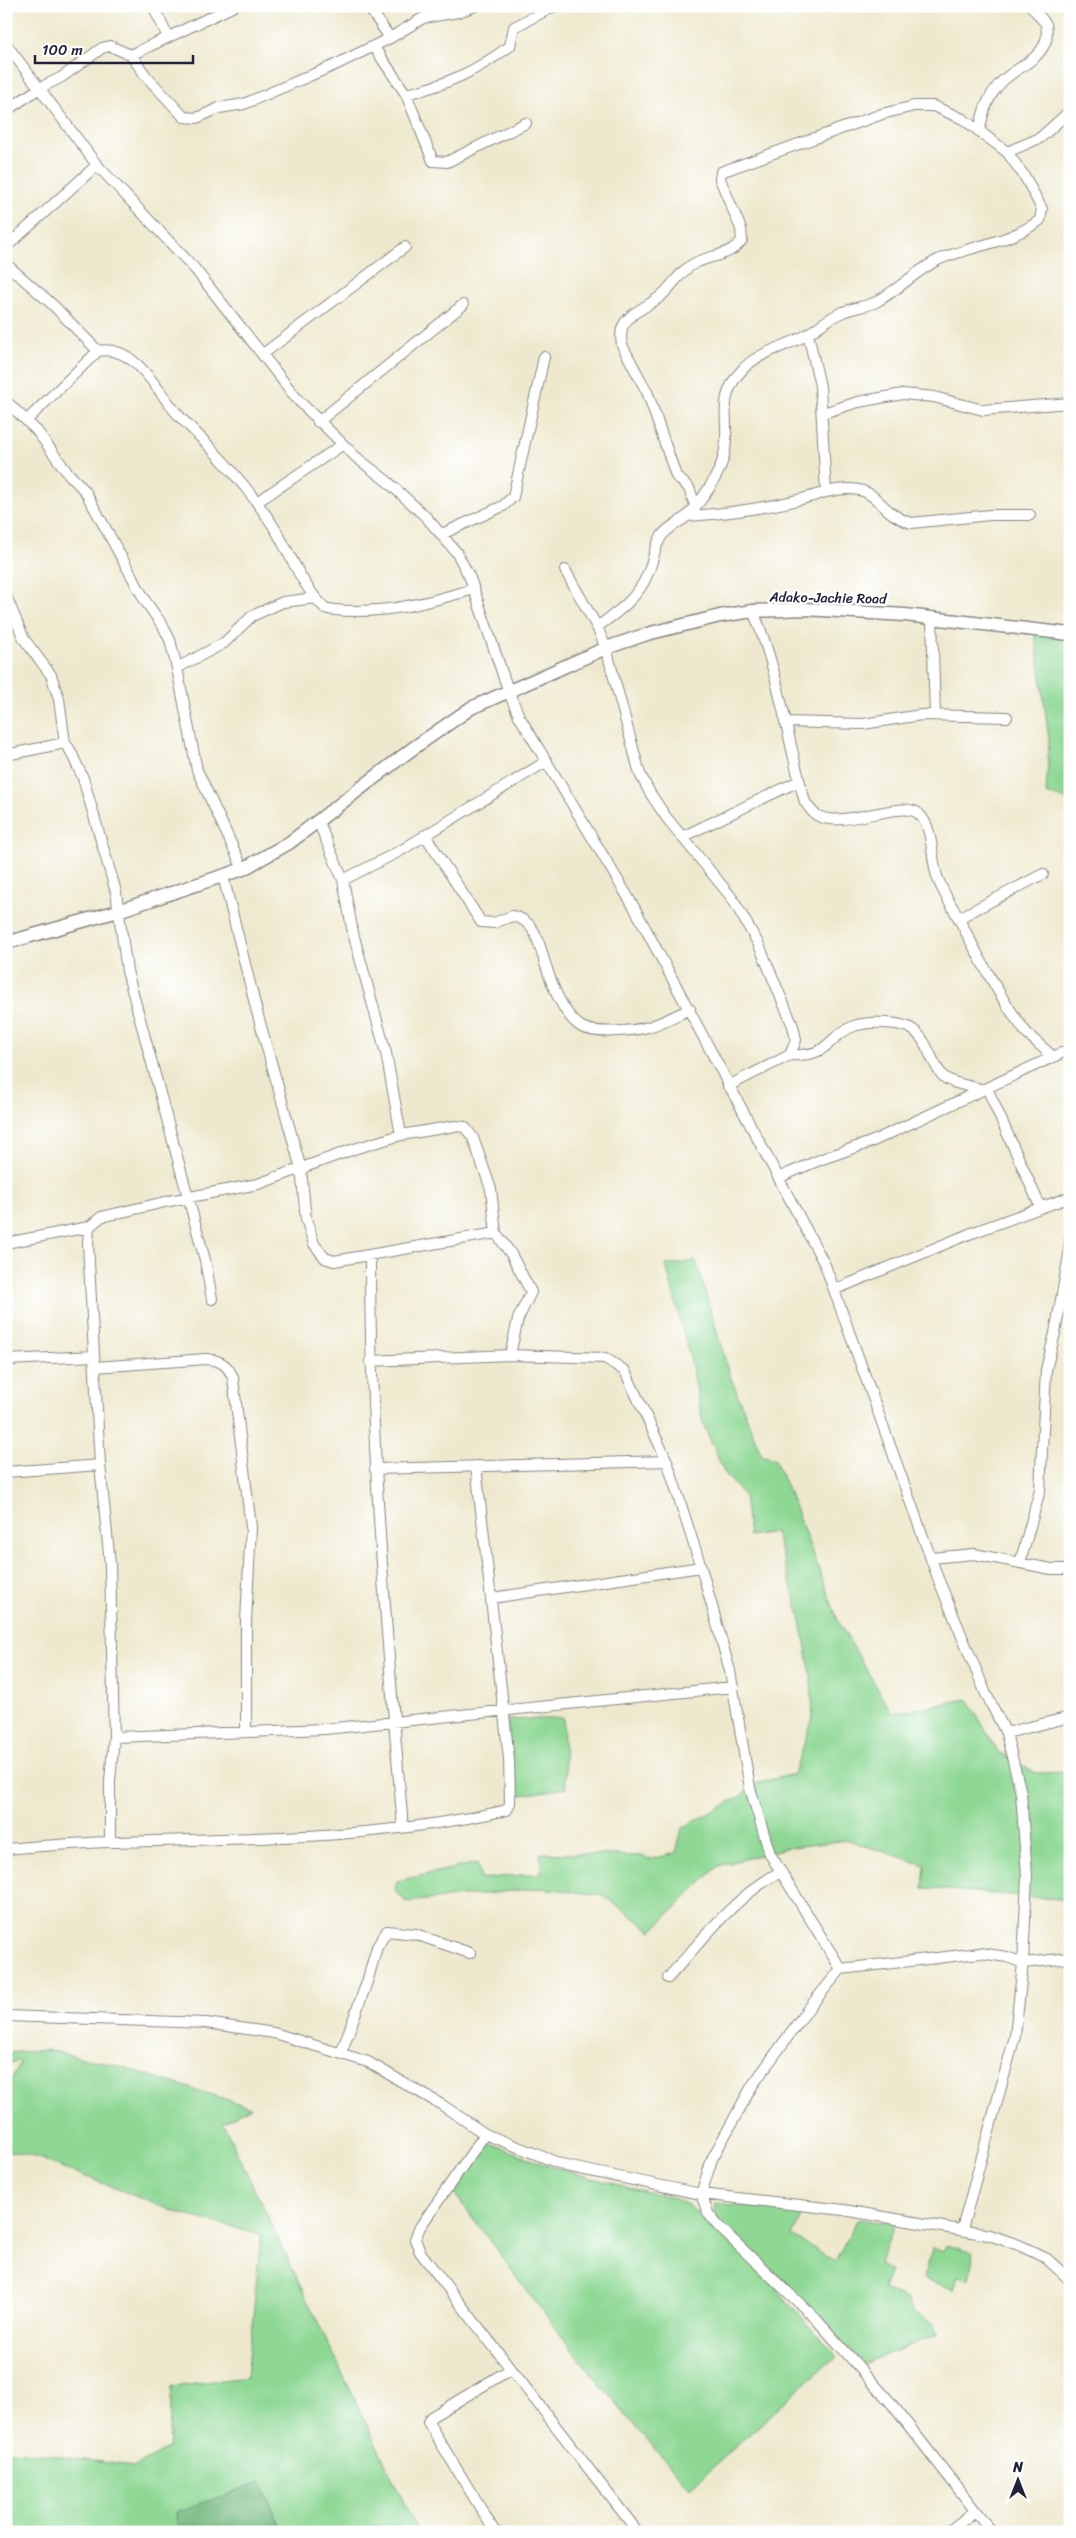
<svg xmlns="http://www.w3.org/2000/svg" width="1076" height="2538" viewBox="0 0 1076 2538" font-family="Sriracha,sans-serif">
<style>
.green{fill:#8ed894;stroke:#587d68}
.forest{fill:#72b87e;stroke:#4a6d5c}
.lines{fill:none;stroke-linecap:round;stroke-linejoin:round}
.minor-casing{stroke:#888684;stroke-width:12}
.tertiary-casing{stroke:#888684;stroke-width:15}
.minor{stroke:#fff;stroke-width:10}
.tertiary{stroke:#fff;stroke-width:12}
.labels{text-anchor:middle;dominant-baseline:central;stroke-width:4.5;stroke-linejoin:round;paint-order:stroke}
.street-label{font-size:14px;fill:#22223b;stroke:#fff}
</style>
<rect width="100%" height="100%" fill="#fff"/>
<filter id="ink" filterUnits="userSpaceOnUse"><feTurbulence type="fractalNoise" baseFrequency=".02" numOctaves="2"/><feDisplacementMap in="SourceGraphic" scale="10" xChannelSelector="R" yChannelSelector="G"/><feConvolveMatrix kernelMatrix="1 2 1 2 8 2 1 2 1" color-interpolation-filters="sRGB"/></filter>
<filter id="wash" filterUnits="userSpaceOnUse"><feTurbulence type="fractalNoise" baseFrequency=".0096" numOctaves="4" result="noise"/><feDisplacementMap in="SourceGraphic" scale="20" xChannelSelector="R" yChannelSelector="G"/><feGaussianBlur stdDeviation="1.12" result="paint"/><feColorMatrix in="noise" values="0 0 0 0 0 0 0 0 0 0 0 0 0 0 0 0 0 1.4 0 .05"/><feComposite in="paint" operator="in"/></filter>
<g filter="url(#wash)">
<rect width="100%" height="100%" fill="#eee9ce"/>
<path class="green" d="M1035,633L1070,638V801L1046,794L1049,740Z
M696,1261L729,1373L762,1456L774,1458L791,1497L839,1623L892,1713L968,1699L998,1752L1035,1773L1070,1772V1900L923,1888L925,1865L847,1840L786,1848L718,1866L652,1931L603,1895L542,1888L406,1902L395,1890L397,1881L477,1863L481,1879L542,1873L540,1853L643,1856L648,1860L676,1853L682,1828L739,1797L758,1783L794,1774L813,1718L811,1675L800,1616L775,1532L749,1536L744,1496L724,1472L703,1423L692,1366L666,1265Z
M563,1718L566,1788L515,1796L507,1720Z
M48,2050L120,2066L251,2107L223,2123L418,2532H283L261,2482L177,2512V2532H6V2450L134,2466L168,2449L172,2386L247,2377L261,2234L181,2214L38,2158L6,2150V2090L21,2061L6,2063V2053Z
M488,2142L549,2166L629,2188L672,2197L688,2205L761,2271L836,2356L690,2488C602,2394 527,2291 451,2189Z
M715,2203L803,2212L792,2236L836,2261L858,2219L895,2224L879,2265L890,2271L883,2290L907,2299L914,2313L934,2324L938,2334L863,2364L771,2268L717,2218L714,2209Z
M947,2245L974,2253L969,2279L958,2276L954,2290L923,2278L933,2247L944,2251Z"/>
<path class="forest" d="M261,2482L283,2532H177L176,2512Z"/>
</g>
<g filter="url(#ink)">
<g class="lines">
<defs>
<path id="minor" d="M153,6L168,37
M368,6L390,38
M6,44L97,165L195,269L298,400L356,457L388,482L426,517L457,553L470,578L508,690L519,716L634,907L825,1265L939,1581L986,1694L1006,1733L1021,1793L1027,1876L1023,1963L1015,2036L962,2229
M374,47L406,94C447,85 476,71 510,46L514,27L555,6
M131,55L234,6
M406,94L433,161L447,162L526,123
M6,111L38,89L62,77L102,48L110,46L131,55L146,76L184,117L197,118L219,108L244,104L335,65L390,38L423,18L458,12L475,6
M980,131C982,109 992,87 1011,74C1023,65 1039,58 1045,43C1048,37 1047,30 1046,24L1031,6
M1007,152L1040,138L1070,111
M6,247L97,165
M6,264L53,305L98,351
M263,354L405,247
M6,401L37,431L67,472L85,491L146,602L163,626L170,640L177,668L197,770L243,869
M823,413L858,402L903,394L934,397L983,410L1070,403
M27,420L98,351C137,344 158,394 180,417C215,451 245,483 272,524C289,550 301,586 325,608C334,611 346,611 355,611C399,611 432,601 474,589
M318,422L463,305
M826,492C882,479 871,510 911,523L990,515H1030
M257,502L342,445
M695,505L689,488L676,476L648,394L622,345C621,339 620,332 623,326C631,311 650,306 662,295C673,285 681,270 695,263C711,255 731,256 742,240L741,229L720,179L721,172L882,114L914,106H933L963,119L1007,152L1025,177L1042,209L1040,220C1013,241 974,246 942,258C917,269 900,289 876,302C866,307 854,307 843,312C830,317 820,326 808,334C787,347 759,351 742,370C714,400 732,422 724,455C720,475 701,502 687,516C678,524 667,527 661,537C654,548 653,562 648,573C639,597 617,613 597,627L606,648L640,774L650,793L666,817L732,898L759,945L793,1026L796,1040L790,1055L728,1086
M687,516C728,514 787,505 826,492L820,386L808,334
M442,534L503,506L513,497L544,357
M565,570L597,627
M6,596L24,639L51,675L59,699L65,743L70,750L83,778L116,892L127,971L205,1260L212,1299
M753,611C779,671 787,739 805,802C808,806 811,811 815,814C839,832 902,798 919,814C935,830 930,859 938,879C943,893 952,906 959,919C979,957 999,997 1025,1031C1033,1040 1044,1048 1053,1057
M932,619L935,715
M177,668L224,643L252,616L283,602L316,598
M785,722L863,724L921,715L1007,717
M6,755L65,743
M318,821L343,880L353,933L386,1053L401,1135
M425,835L481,922L494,923L512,916C537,920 539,946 546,966C552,985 563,1014 580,1026C593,1035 633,1031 648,1027C663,1023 676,1015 690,1009
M682,837L799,781
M223,876L257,1012L301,1169L306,1219L314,1244L325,1258L334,1261L496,1233
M343,880L400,851L547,761
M959,918L1043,874
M790,1055C832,1057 825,1037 854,1026C868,1021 894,1022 908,1027C928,1036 929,1061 943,1076C952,1085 971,1085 983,1090
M987,1088L1040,1206
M780,1177L822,1159L871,1142L1070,1049
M6,1243L89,1227
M370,1256C370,1447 387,1638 403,1828
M834,1290L969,1234L1070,1197
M6,1360L94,1356
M370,1361L510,1355L605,1358L625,1371L667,1461L701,1567L730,1671L750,1788L770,1854L841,1969
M95,1367L206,1359C221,1360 228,1365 233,1378L251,1527L246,1621V1732
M375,1469L667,1461
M6,1472L100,1465
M931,1558L974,1554L1051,1569H1070
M1020,1563L1040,1490L1046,1370L1055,1333L1069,1255L1070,1237
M492,1598L701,1567
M1006,1733L1070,1717
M114,1737L325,1729L733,1687
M110,1842V1781L114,1737L110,1564L100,1465L88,1244L89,1227L101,1217L169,1201L258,1184L354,1149L401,1135L455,1126L465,1127L473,1138L491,1189L496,1233L511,1254L531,1292L518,1319L510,1355
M6,1849C41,1846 77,1843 112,1842C244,1838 377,1840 507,1810L510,1803L509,1759L476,1466
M668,1978C703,1939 734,1897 780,1872
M6,2016L206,2023L274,2033L368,2062L442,2105L485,2134L566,2166L701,2194L844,2210L989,2235L1019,2245L1046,2258L1070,2280
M341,2053L367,1982L377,1947L387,1931L415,1934L470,1953
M485,2134L420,2227L415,2239L420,2252L638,2532
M495,2532L428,2422L431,2417L511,2369
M948,2532L975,2511
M992,2532L891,2403L816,2319L718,2226L708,2213L701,2194L712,2159L752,2086L808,2009L841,1969L980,1953L1007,1957L1023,1963L1070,1958"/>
<path id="tertiary" d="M6,943L118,911L243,869L289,843L412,749L471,708L606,648L647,634L720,616L753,611L805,609L905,615L1070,634"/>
</defs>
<use href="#minor" class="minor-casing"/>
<use href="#tertiary" class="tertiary-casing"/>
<use href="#minor" class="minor"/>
<use href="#tertiary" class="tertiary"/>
</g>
</g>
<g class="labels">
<g class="street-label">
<text transform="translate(828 598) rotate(1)">Adako-Jachie Road</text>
</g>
</g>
<rect width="1076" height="2538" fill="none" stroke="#fff" stroke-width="25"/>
<g transform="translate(1018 2480)" stroke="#ffffff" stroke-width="4" paint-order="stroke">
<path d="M0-4L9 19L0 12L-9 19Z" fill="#22223b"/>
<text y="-8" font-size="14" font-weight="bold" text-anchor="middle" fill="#22223b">N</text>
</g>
<path d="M35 55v8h158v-8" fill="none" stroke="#22223b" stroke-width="2.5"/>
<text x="42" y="55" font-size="15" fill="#22223b" stroke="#ffffff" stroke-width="4" paint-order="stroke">100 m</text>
</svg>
